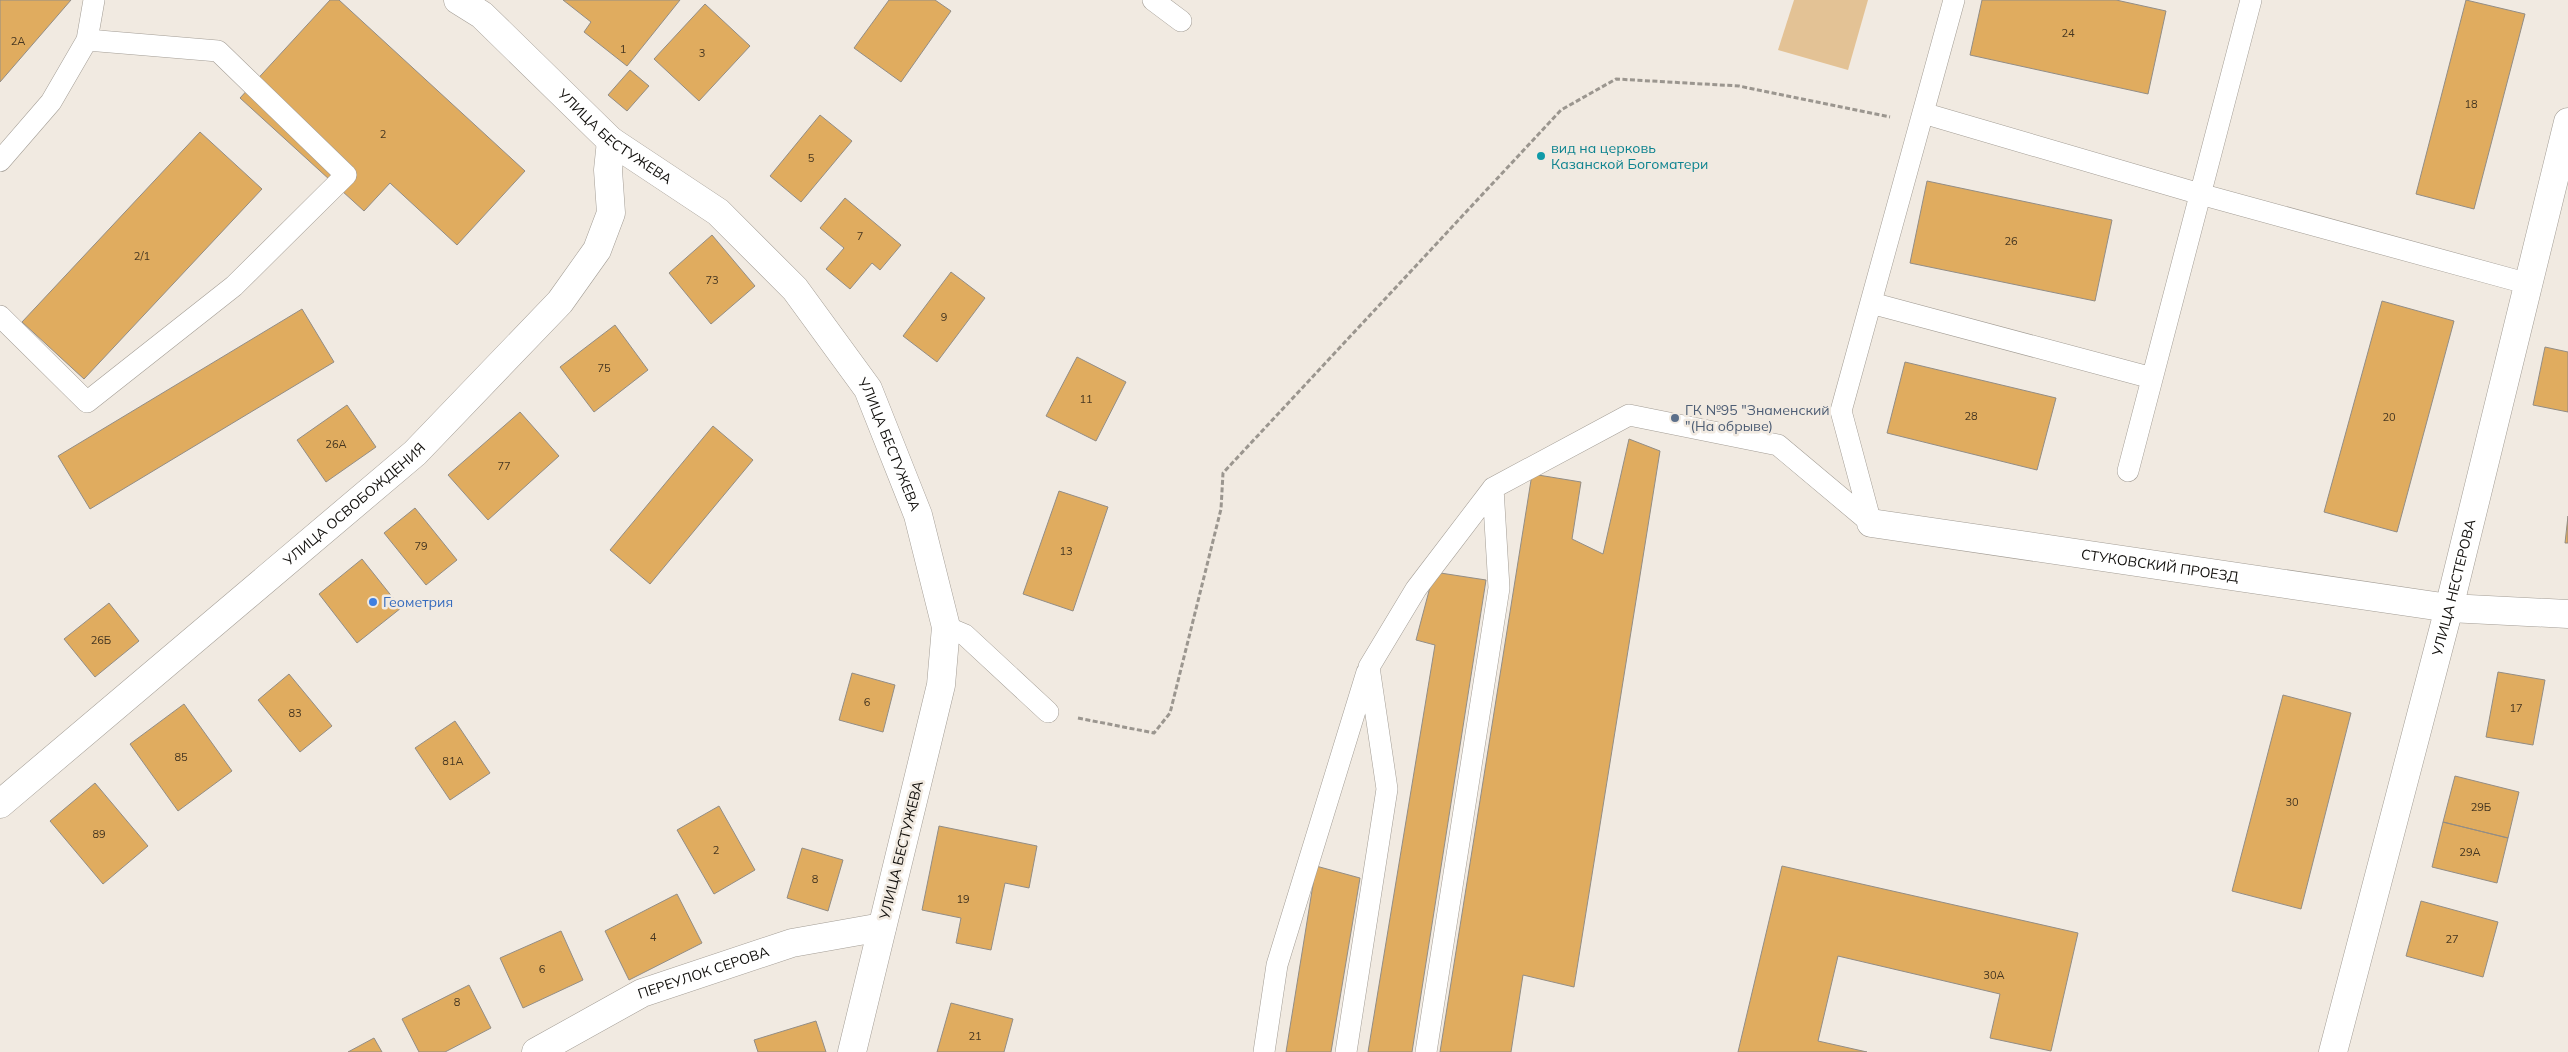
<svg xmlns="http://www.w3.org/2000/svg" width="2568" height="1052" viewBox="0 0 2568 1052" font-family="Mulish,sans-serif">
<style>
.green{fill:#e3c295}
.building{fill:#e0ac5f;stroke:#938d85}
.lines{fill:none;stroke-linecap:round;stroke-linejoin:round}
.lane-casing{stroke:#a39d95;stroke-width:22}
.street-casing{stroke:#a39d95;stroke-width:29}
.path{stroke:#9b968f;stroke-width:3;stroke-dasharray:5 2.5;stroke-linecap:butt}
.lane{stroke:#fff;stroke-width:21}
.street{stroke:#fff;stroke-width:28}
.culture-dot{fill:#0f9aa8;stroke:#f1eae1;stroke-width:2}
.service-dot{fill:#5c6f8a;stroke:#f1eae1;stroke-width:2}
.shop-dot{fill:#3f7fe0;stroke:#f1eae1;stroke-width:2}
.labels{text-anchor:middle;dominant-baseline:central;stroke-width:5;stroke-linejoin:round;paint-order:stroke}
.number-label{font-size:11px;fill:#453621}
.street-label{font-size:14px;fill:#110f0c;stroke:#f1eae1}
.culture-label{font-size:14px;fill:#0d838f;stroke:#f1eae1;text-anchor:start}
.service-label{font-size:14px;fill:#4e5e75;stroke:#f1eae1;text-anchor:start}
.shop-label{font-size:14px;fill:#366cbe;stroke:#f1eae1;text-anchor:start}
</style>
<rect width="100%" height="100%" fill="#f1eae1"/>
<path class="green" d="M1794,0H1868L1848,70L1778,50Z"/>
<path class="building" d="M0,0H71L0,82Z
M330,0H339L525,171L457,245L390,183L364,211L240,98Z
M563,0H680L627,66L584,32L591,22Z
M889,0H935L951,11L901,82L854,48Z
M1982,0H2116L2166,11L2148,94L1970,55Z
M2466,0L2525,14L2474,209L2416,194Z
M705,4L750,46L699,101L654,59Z
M630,70L649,86L627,111L608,95Z
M820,115L852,141L801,202L770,176Z
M200,132L262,189L84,379L22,322Z
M1927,181L2112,220L2095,301L1910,263Z
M845,198L901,245L880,270L872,263L850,289L826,269L844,248L820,228Z
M712,235L755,286L711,324L669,273Z
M951,272L985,298L937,362L903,336Z
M2382,301L2454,321L2397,532L2324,512Z
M302,309L334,362L90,509L58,456Z
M615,325L648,370L594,412L560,367Z
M2545,347L2568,352V412L2533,405Z
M1077,357L1126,382L1096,441L1046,416Z
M1905,362L2056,398L2037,470L1887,433Z
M347,405L376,447L326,482L297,440Z
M520,412L559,456L488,520L448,475Z
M713,426L753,460L650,584L610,550Z
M1629,439L1660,451L1574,987L1523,975L1511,1052H1440L1532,474L1581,482L1572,539L1603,554Z
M1059,491L1108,507L1073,611L1023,594Z
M415,508L457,560L426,585L384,533Z
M2568,516V543H2565Z
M362,559L401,608L357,643L319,594Z
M1434,572L1486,580L1412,1052H1368L1435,645L1416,640Z
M109,603L139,641L95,677L64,639Z
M2498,672L2545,680L2533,745L2486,737Z
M852,673L895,685L883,732L839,720Z
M289,674L332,726L300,752L258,700Z
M2283,695L2351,713L2301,909L2232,891Z
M184,704L232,771L178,811L130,744Z
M455,721L490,773L450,800L415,748Z
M2455,776L2519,792L2508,838L2443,822Z
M95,783L148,846L103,884L50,821Z
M719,806L755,870L714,894L677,830Z
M2443,822L2508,838L2497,883L2432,867Z
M939,826L1037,846L1029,888L1005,883L991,950L956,943L961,918L922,910Z
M802,848L843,860L828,911L787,898Z
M1316,866L1360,878L1331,1052H1286Z
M1782,866L2078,933L2051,1051L1990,1038L2000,994L1838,956L1818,1041L1867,1052H1738Z
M677,894L702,943L629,980L605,931Z
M2421,901L2498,922L2483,977L2406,956Z
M561,931L583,980L523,1008L500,958Z
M469,985L491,1028L445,1052H419L402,1019Z
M951,1003L1013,1019L1004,1052H937Z
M816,1021L826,1052H758L754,1040Z
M374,1038L382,1052H348Z"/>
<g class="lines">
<defs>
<path id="lane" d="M1153,0L1181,21
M1923,113L2200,194L2529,284
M0,161L51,102L87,40L94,0
M1871,303L2152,378
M0,316L87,402L234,286L346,175L218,51L87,40
M2128,471L2251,0
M1871,523L1841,411L1954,0
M946,627L965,635L1048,712
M1264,1052L1277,965L1367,672
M1346,1052L1387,789L1369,667L1416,589L1493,488
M1426,1052L1499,588L1493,488L1629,415L1778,445L1871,523"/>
<g id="street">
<path id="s1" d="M458,0L482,15L611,141L718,212L795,289L868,389L918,515L946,627L941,685L852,1052"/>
<path id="s2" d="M1871,523L2449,608L2568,614"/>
<path id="s3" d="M0,804L415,453L560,302L597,250L611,213L608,170L611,141"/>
<path id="s4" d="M536,1052L642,993L792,943L882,927"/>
<path id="s5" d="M2333,1052L2449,608L2568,122"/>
</g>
</defs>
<use href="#lane" class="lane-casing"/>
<use href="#street" class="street-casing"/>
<path class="path" d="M1078,718L1154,733L1170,713L1221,509L1223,473L1561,110L1616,79L1739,86L1890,117"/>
<use href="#lane" class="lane"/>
<use href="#street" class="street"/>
</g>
<circle class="culture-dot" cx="1541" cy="156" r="5"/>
<circle class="service-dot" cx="1675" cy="418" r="5"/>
<circle class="shop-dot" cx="373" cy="602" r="5"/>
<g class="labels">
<g class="number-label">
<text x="2068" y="33">24</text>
<text x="18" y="41">2А</text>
<text x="623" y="49">1</text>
<text x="702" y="53">3</text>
<text x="2471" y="104">18</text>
<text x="383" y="134">2</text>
<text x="811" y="158">5</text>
<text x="860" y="236">7</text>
<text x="2011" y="241">26</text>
<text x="142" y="256">2/1</text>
<text x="712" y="280">73</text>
<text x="944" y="317">9</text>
<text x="604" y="368">75</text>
<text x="1086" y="399">11</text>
<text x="1971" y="416">28</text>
<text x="2389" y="417">20</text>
<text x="336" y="444">26А</text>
<text x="504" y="466">77</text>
<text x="421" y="546">79</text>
<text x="1066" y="551">13</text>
<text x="101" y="640">26Б</text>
<text x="867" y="702">6</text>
<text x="2516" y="708">17</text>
<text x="295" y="713">83</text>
<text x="181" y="757">85</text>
<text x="453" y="761">81А</text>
<text x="2292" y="802">30</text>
<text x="2481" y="807">29Б</text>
<text x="99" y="834">89</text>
<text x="716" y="850">2</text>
<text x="2470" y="852">29А</text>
<text x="815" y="879">8</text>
<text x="963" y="899">19</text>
<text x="653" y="937">4</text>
<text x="2452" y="939">27</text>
<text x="542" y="969">6</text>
<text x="1994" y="975">30А</text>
<text x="457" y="1002">8</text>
<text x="975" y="1036">21</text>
</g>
<g class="street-label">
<text stroke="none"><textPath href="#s1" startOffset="209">УЛИЦА БЕСТУЖЕВА</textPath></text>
<text stroke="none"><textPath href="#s1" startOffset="629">УЛИЦА БЕСТУЖЕВА</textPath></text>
<text stroke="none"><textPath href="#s3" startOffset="464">УЛИЦА ОСВОБОЖДЕНИЯ</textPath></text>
<text stroke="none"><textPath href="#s2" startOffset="292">СТУКОВСКИЙ ПРОЕЗД</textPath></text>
<text stroke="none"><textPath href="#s5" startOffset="480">УЛИЦА НЕСТЕРОВА</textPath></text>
<text transform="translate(901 850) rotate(-76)">УЛИЦА БЕСТУЖЕВА</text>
<text stroke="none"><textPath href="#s4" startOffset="186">ПЕРЕУЛОК СЕРОВА</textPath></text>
</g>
<g class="culture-label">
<text x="1551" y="148">вид на церковь<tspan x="1551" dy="16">Казанской Богоматери</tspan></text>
</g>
<g class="service-label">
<text x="1685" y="410">ГК №95 "Знаменский<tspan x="1685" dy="16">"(На обрыве)</tspan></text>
</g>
<g class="shop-label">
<text x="383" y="602">Геометрия</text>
</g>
</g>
</svg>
